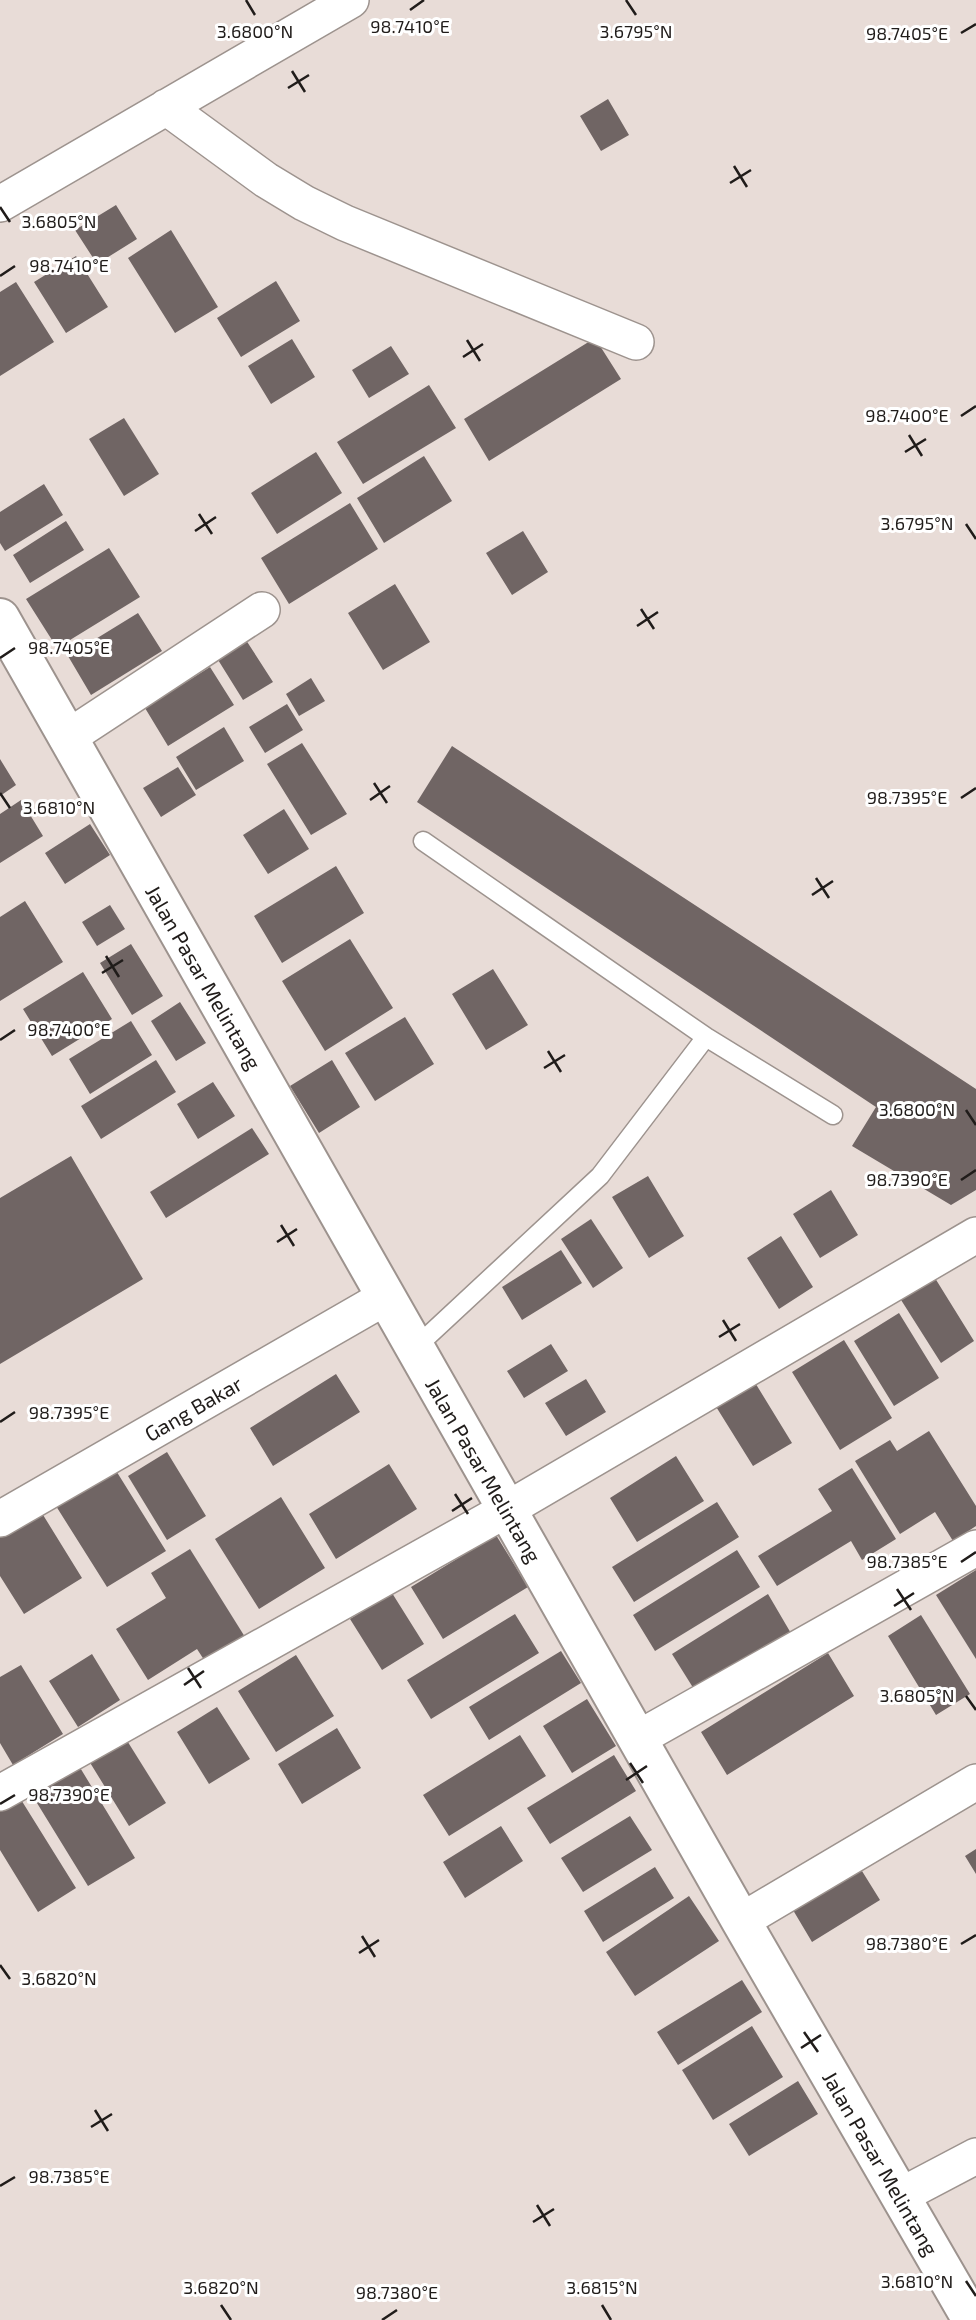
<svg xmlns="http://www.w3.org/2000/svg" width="976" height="2320" viewBox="0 0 976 2320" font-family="'Exo 2',sans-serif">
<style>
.building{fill:#706564}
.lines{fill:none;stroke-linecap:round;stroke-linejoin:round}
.lane-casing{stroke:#9d938e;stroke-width:21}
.street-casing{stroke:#9d938e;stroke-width:38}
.secondary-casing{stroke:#9d938e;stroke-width:42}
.lane{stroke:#fff;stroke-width:18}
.street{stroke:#fff;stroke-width:35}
.secondary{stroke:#fff;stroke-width:38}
.ticks{fill:none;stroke:#201c1a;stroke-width:2.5}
.labels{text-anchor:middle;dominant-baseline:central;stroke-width:6;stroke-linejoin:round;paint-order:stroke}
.street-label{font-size:21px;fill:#201c1a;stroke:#fff}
.ticks-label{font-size:18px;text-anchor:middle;fill:#201c1a;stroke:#fff;stroke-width:6;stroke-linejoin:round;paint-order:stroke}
</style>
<rect width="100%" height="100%" fill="#e8dcd7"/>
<path class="building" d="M608,99L629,135L601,151L580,116Z
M116,205L137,239L97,264L75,230Z
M171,230L218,307L175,333L128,258Z
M76,256L108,307L66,333L34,282Z
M276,281L300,321L241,357L217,318Z
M16,282L54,342L0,376V292Z
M595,338L621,379L489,461L464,419Z
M292,339L315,377L271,404L248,366Z
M391,346L409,374L369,398L352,370Z
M429,385L456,428L363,484L337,442Z
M124,418L159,474L124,496L89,439Z
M316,452L342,493L277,534L251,493Z
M424,456L452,501L384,543L357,498Z
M44,484L63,515L5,551L0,543V512Z
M350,503L378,549L289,604L261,558Z
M66,521L84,550L30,583L13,555Z
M523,531L548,572L512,595L486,553Z
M109,548L140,597L57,648L26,599Z
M395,584L430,642L383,670L348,613Z
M138,613L162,651L91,695L68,656Z
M244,637L273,682L243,700L215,655Z
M210,667L234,705L168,746L145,708Z
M311,678L325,701L299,716L286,694Z
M287,704L303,730L265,753L249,727Z
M224,727L244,761L196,790L176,757Z
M302,743L347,814L311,835L267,764Z
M452,746L976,1089V1190L951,1205L852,1146L876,1107L417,802Z
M0,759L16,785L0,796Z
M178,767L196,795L161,817L143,788Z
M21,800L43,836L0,863V814Z
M284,809L309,849L268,874L243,835Z
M90,824L110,855L65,884L45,853Z
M336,866L364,913L282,963L254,916Z
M25,901L63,962L0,1001V917Z
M110,905L125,929L97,946L82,922Z
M350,939L393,1008L325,1051L282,981Z
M131,944L163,996L132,1015L100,963Z
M493,969L528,1025L486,1050L452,994Z
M83,972L112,1019L52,1056L23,1009Z
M180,1002L206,1043L176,1061L151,1021Z
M405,1017L434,1064L375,1101L345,1053Z
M131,1021L152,1055L90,1094L69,1059Z
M156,1060L176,1092L101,1139L81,1106Z
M332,1060L360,1107L319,1133L290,1086Z
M213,1082L235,1116L198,1139L177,1104Z
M252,1128L269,1154L166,1218L150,1192Z
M71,1156L143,1279L0,1364V1198Z
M648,1176L684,1236L649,1258L612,1197Z
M831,1190L858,1235L820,1258L793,1214Z
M591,1219L623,1268L593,1288L561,1239Z
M781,1236L813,1287L779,1309L747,1258Z
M561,1250L582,1283L522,1320L502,1287Z
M930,1270L974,1341L941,1363L896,1292Z
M899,1313L939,1378L894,1406L854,1341Z
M844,1340L892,1418L840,1450L792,1372Z
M551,1344L568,1371L524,1398L507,1371Z
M336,1374L360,1412L273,1466L250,1428Z
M586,1379L606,1412L566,1436L545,1403Z
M754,1381L792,1443L753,1466L715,1405Z
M929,1431L976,1506V1526L953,1541L935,1512L900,1534L855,1461L890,1440L897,1451Z
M167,1452L206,1516L167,1540L128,1476Z
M676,1456L704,1501L637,1542L610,1498Z
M389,1464L417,1509L336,1559L309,1514Z
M852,1468L896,1539L862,1560L851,1541L777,1586L758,1556L832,1511L818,1489Z
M115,1469L166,1551L107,1587L56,1506Z
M281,1497L325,1568L259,1609L215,1539Z
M717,1502L739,1537L634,1602L612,1567Z
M40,1510L82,1578L24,1614L0,1576V1536Z
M496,1535L528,1587L443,1639L411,1587Z
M190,1549L250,1645L210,1669L197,1649L148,1680L116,1629L166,1598L151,1573Z
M737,1550L760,1587L655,1651L633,1615Z
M976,1570V1659L936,1595Z
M392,1593L424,1644L382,1670L350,1619Z
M768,1594L792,1635L697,1694L672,1654Z
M515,1614L539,1653L431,1719L407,1680Z
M921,1615L970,1694L936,1715L888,1636Z
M561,1651L581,1683L489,1740L469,1707Z
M828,1653L854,1696L727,1775L701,1732Z
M92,1654L120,1700L78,1727L49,1681Z
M296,1655L334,1716L276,1752L238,1691Z
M21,1665L63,1734L13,1765L0,1743V1677Z
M587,1699L616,1746L572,1773L543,1726Z
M217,1707L250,1759L209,1784L177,1732Z
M337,1728L361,1768L302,1804L278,1764Z
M520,1735L546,1776L449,1836L423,1795Z
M126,1739L166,1803L129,1826L89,1761Z
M614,1755L636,1791L550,1844L527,1808Z
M76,1761L135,1858L88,1886L29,1790Z
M15,1790L76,1888L38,1912L0,1850V1799Z
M630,1816L652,1850L583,1892L561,1858Z
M501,1826L523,1861L465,1898L443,1862Z
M976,1849V1874L965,1856Z
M857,1863L880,1900L812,1942L790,1905Z
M655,1867L674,1898L603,1942L584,1911Z
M689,1896L719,1941L635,1996L606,1952Z
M742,1980L762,2012L678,2065L657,2032Z
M752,2026L783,2077L713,2120L682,2070Z
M798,2081L818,2114L749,2156L729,2124Z"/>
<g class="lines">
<defs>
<path id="lane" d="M423,841L706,1037L833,1115
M415,1348L600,1176L706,1037"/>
<path id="street" d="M166,107L266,180L304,203L345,223L636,342
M0,204L351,0
M67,738L262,610
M0,1519L386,1297
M637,1739L976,1548
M0,1793L506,1510L976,1235
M741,1921L976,1782
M900,2196L976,2156"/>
<path id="secondary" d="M0,618L741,1921L972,2320"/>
</defs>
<use href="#lane" class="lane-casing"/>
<use href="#street" class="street-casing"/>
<use href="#secondary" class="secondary-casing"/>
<use href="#lane" class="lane"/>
<use href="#street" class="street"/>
<use href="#secondary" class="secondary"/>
</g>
<path class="ticks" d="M246,0L255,15M626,0L636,15M410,10L424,0M961,33L976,24M292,71L305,92M288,88L309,75M734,166L747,187M730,183L751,170M0,207L10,222M0,276L15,266M467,340L480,361M463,357L483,344M961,416L976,406M909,435L922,456M905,452L926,439M199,514L212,534M966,524L976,539M195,531L216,517M641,609L654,629M637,626L658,612M0,658L15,648M374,783L387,803M0,793L10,808M961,798L976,788M370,800L390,786M816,878L829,898M812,895L833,881M106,956L119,977M102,973L123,960M0,1040L15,1030M548,1051L561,1072M544,1068L565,1055M966,1110L976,1125M961,1180L976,1170M281,1225L294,1246M277,1242L297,1229M723,1320L736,1341M719,1337L740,1324M0,1422L15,1412M455,1494L468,1514M452,1511L472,1498M961,1562L976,1552M897,1589L911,1610M894,1606L914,1593M188,1668L201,1688M184,1685L204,1671M966,1696L976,1710M630,1763L643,1783M626,1780L647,1766M0,1804L15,1795M362,1936L375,1957M961,1944L976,1935M359,1953L379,1940M0,1965L10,1979M804,2032L818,2052M801,2048L821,2035M95,2110L108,2131M91,2127L112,2114M0,2186L15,2177M537,2205L550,2226M533,2222L554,2209M966,2281L976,2296M221,2305L231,2320M602,2305L611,2320M382,2320L397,2310"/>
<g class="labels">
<g class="street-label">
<text transform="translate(204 977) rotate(60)">Jalan Pasar Melintang</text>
<text transform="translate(193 1408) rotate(-30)">Gang Bakar</text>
<text transform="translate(484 1470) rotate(60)">Jalan Pasar Melintang</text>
<text transform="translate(881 2163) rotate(60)">Jalan Pasar Melintang</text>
</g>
</g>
<g class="ticks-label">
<text x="410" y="33">98.7410°E</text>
<text x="255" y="38">3.6800°N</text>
<text x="636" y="38">3.6795°N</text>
<text x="907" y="40">98.7405°E</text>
<text x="59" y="228">3.6805°N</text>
<text x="69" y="272">98.7410°E</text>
<text x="907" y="422">98.7400°E</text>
<text x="917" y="530">3.6795°N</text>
<text x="69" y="654">98.7405°E</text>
<text x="907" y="804">98.7395°E</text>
<text x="59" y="814">3.6810°N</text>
<text x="69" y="1036">98.7400°E</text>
<text x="917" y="1116">3.6800°N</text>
<text x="907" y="1186">98.7390°E</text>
<text x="69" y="1419">98.7395°E</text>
<text x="907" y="1568">98.7385°E</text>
<text x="917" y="1702">3.6805°N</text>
<text x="69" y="1801">98.7390°E</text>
<text x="907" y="1950">98.7380°E</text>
<text x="59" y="1985">3.6820°N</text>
<text x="69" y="2183">98.7385°E</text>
<text x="917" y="2288">3.6810°N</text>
<text x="221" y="2294">3.6820°N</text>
<text x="602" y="2294">3.6815°N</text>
<text x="397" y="2299">98.7380°E</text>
</g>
</svg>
